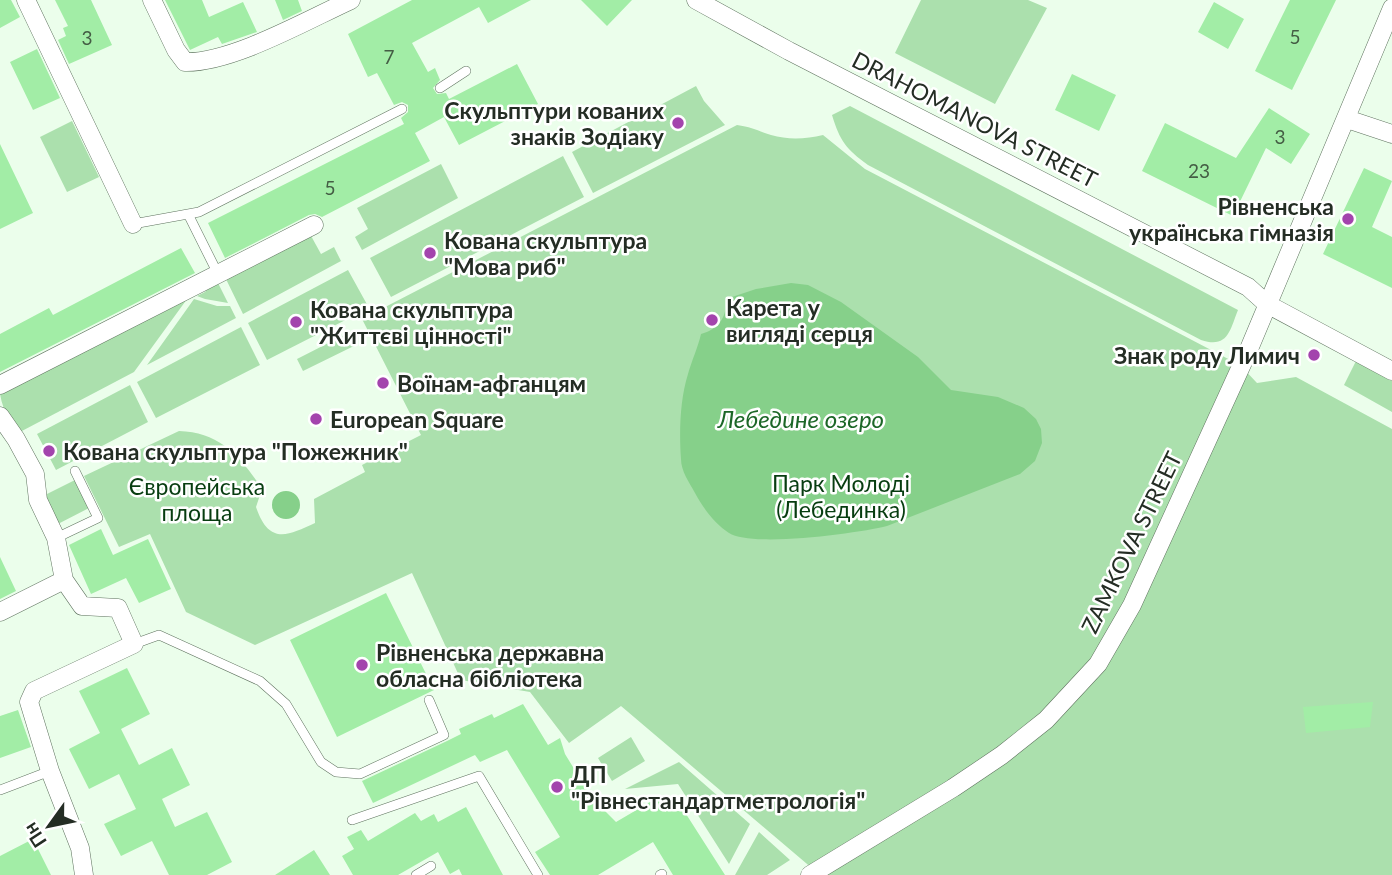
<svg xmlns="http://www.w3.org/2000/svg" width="1392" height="875" viewBox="0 0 1392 875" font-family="Lato,sans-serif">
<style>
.green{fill:#abe0ad}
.water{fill:#86d08a}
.building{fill:#a2eda6}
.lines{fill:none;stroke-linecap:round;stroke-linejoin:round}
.lane-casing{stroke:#5f735f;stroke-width:10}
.street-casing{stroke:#5f735f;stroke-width:19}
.lane{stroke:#fff;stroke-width:9}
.street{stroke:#fff;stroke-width:18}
.poi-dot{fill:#a344ad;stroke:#fff;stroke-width:2.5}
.labels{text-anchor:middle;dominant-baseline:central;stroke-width:5;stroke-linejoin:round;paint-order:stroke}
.number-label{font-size:19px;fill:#445d44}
.poi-label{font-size:23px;font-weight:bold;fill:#242d24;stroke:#fff;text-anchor:start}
.street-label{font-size:23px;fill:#242d24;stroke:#fff}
.park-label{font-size:23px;fill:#073d10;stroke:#fff}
.water-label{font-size:24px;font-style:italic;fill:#1c6727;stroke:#fff}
</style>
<rect width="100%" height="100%" fill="#ebfeeb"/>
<path class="green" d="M921,0H1028L1047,8L995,104L895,53Z
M696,86L704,101L725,125L593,193L572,152Z
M850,106L1238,310C1230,330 1228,349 1201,340L868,165C846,149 840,141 832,115Z
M72,121L99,177L67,192L40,137Z
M737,125C752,127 758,131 771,135C788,140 806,139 823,135L865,169L1234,362L1241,366L1257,383L1296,377L1392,429V875H820L621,706L569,743L530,692L461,680L412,573L255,645L186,612L150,534L119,547L84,476L179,431C220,432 241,457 262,489L256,507C269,545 287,536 315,523L314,499L365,472L362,465L421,435L362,319Z
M563,156L584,197L391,297L370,258Z
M441,164L458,198L362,250L355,237L368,229L357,208Z
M310,234L321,254L334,247L341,261L243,314L224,275Z
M348,270L369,308L267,360L248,323Z
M216,279L228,303L205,299L197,296L205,292Z
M190,295L134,372L20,432C9,421 0,405 0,390Z
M194,299L217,306H230L236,318L147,365Z
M241,327L260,365L156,418L137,382Z
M352,331L358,344L303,371L297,359Z
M1356,361L1392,381V412L1344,385Z
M130,385L148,422L56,470L37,434Z
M75,480L89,508L56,525L43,496Z
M631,737L645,761L612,781L598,758Z
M679,762L750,824L729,864L678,784L625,789Z
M759,832L790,860L767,875H735Z"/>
<path class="water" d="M791,283L808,285L841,302L918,357L951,390L998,397L1024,408L1036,419L1041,429L1042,443L1035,461L1020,474L887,526C859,533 753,548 729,533C715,524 703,508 695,493C689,482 681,471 681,459C679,432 680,399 688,374C692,360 698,347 701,334C719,329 727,317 726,299L756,289Z
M272 505a14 14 0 1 1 28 0a14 14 0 1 1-28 0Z"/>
<path class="building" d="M0,0H11L20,17L0,28Z
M55,0H91L112,45L69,64L58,40L66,36L63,28L68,26Z
M165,0H202L209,17L243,2L257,32L222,44L218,37L190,50Z
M275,0H298L302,11L283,20Z
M412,0H531L488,23L479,7L412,43L428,72L435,68L440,80L433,88L437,94L446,93L449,99L517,64L538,104L459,145L444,117L415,133L430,161L322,217L315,214L309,215L225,258L208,223L404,124L401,118L408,112V105L402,102L394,105L377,73L368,77L348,34Z
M581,0H632L607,26Z
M1290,0H1336L1292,90L1255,71Z
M1214,2L1244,19L1228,49L1198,32Z
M37,49L60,98L33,110L10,62Z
M1072,74L1116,95L1099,131L1055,110Z
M1269,108L1310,134L1291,164L1266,148L1233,216L1142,171L1165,123L1236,158Z
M0,144L33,213L0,229Z
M1364,168L1392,181L1372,227L1392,237V288L1323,254Z
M181,248L195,273L0,372V334L49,308L53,315Z
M101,529L113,555L148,539L171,589L139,603L126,578L91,594L69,545Z
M0,557L16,591L0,599Z
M386,593L434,690L337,737L290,640Z
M127,668L150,714L121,729L139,765L172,748L190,785L162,799L175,827L207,812L232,862L207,875H169L152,841L121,856L104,824L136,809L119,774L89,789L69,749L100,733L79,691Z
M1373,702L1370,727L1306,733L1303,707Z
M523,704L548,745L560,738L565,754L592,798L616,822L657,798L665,812L679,803L725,875H673L653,842L598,875H550L535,852L560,837L507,750L480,762L475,755L373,803L362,781L447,741L461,734L459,729L492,714L494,718Z
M18,710L31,747L0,758V716Z
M466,807L503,875H462L459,869L450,874L438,852L398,875H353L342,856L354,849L347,837L361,830L368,841L415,813L421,821L434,814L438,822Z
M33,839L51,875H0V856Z
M314,850L330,875H275Z"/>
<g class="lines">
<defs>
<path id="lane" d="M440,88L466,71
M188,214L218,274
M133,224L199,212L402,109
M56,538L98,518L75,471
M134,644L159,635L260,681L286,704L321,762L336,772L360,774L444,735L429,700
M0,790L50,771
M352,820L479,776L538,875
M416,875L431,866
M660,875L662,874"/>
<path id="street" d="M26,0L133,224
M152,0L176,50L185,62C232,63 307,20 351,0
M696,0L789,51L1248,287L1267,304L1392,371
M1347,119L1392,134
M0,385L314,225
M0,416L16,439L35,474L38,500L56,538L64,580L0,612
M64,580L82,606L118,608L134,644L34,691L29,702L50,771L80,848L84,875
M810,875L953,788L1002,755L1046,720L1098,664L1132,605L1249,349L1392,8"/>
</defs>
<use href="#lane" class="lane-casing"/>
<use href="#street" class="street-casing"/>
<use href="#lane" class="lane"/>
<use href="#street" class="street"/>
</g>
<g class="poi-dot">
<circle cx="678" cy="123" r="7"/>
<circle cx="1348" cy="219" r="7"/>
<circle cx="430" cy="253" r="7"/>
<circle cx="712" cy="320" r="7"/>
<circle cx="296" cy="322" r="7"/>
<circle cx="1314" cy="355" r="7"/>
<circle cx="383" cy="383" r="7"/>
<circle cx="316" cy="419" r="7"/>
<circle cx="49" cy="451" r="7"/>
<circle cx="362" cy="665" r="7"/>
<circle cx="557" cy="787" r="7"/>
</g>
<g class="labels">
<g class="number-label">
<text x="1295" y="36">5</text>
<text x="87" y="37">3</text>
<text x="389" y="56">7</text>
<text x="1280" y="136">3</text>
<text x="1199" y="170">23</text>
<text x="330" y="187">5</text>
</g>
<g class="poi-label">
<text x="664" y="110" text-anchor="end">Скульптури кованих<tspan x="664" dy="26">знаків Зодіаку</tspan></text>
<text x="1334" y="206" text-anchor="end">Рівненська<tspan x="1334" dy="26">українська гімназія</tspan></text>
<text x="444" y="240">Кована скульптура<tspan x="444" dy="26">"Мова риб"</tspan></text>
<text x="726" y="307">Карета у<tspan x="726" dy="26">вигляді серця</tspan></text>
<text x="310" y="309">Кована скульптура<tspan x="310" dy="26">"Життєві цінності"</tspan></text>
<text x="1300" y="355" text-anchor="end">Знак роду Лимич</text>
<text x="397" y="383">Воїнам-афганцям</text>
<text x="330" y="419">European Square</text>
<text x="63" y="451">Кована скульптура "Пожежник"</text>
<text x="376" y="652">Рівненська державна<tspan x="376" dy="26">обласна бібліотека</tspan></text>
<text x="571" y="774">ДП<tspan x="571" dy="26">"Рівнестандартметрологія"</tspan></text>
</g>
<g class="street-label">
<text transform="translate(975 119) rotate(27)">DRAHOMANOVA STREET</text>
<text transform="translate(1131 542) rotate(-64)">ZAMKOVA STREET</text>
</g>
<g class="park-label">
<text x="841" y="483">Парк Молоді<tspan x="841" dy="26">(Лебединка)</tspan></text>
<text x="197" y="486">Європейська<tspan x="197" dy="26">площа</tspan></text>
</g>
<g class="water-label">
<text x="801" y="418">Лебедине озеро</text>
</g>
</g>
<g transform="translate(49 826) rotate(237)" stroke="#ffffff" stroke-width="5" paint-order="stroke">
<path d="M0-5L12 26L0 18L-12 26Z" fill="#242d24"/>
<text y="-10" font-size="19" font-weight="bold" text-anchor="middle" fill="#242d24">Пн</text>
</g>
</svg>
